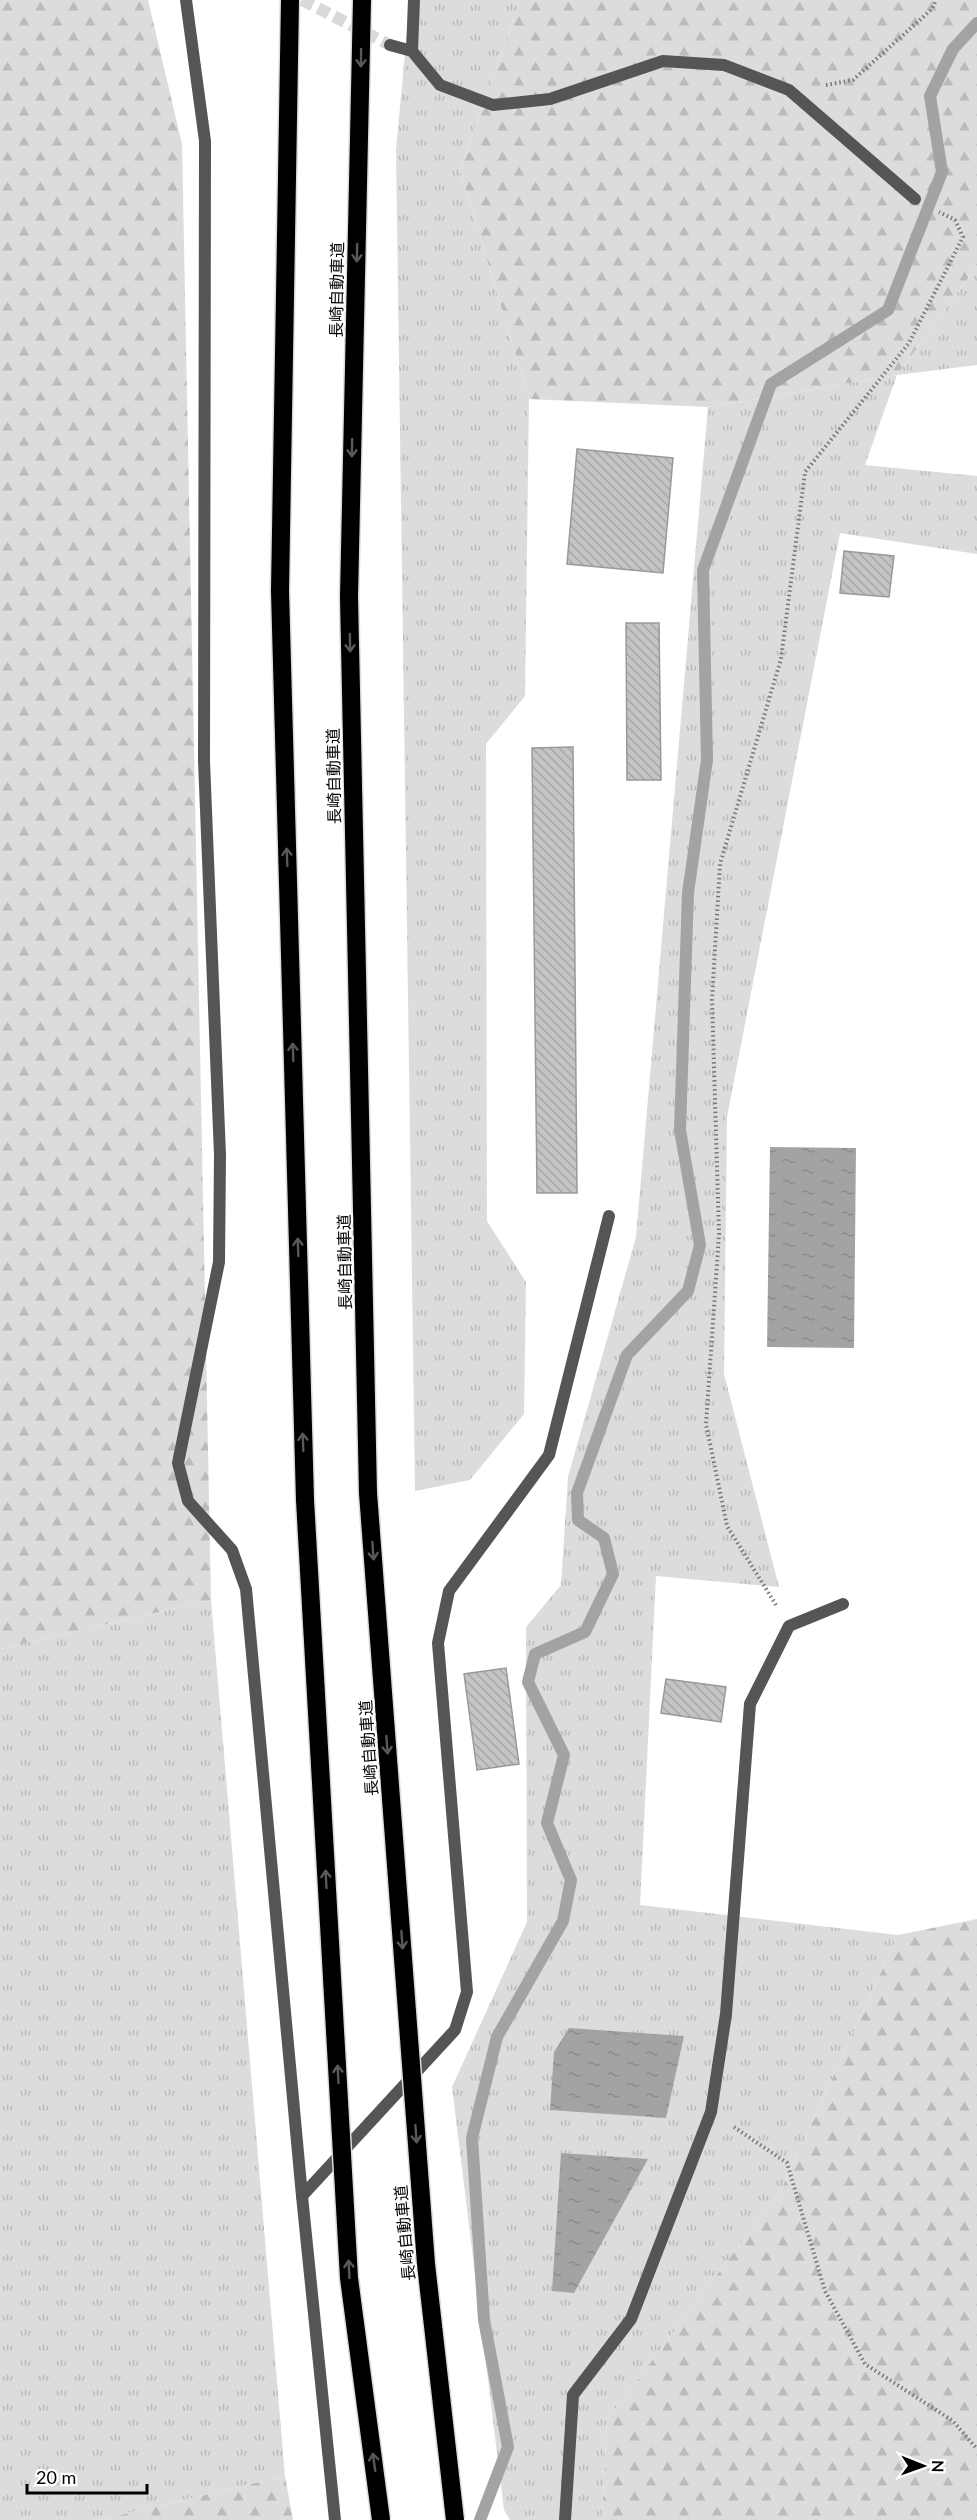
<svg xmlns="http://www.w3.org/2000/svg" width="977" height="2520" viewBox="0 0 977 2520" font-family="Lato,'Noto Sans JP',sans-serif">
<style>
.grass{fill:url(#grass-tufts)}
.forest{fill:url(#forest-firs)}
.water{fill:url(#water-ripples)}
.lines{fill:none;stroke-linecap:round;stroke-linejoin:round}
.stream{stroke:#a3a3a3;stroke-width:12}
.building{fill:url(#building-back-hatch);stroke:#999;stroke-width:1.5}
.minor-tunnel{stroke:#d9d9d9;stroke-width:12;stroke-dasharray:12 6;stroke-linecap:butt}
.motorway-casing{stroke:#dbdbdb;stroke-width:21}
.path{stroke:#777;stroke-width:4;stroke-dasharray:1.5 3;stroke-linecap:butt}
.service{stroke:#555;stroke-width:12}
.minor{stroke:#555;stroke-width:12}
.motorway{stroke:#000;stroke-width:18}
.motorway-bridge-casing{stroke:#dbdbdb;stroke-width:21;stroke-linecap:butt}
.motorway-bridge{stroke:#000;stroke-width:18}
.oneway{stroke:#595959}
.labels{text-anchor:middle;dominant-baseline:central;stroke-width:4.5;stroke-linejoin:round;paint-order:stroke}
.street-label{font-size:16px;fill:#000;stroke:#fff}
</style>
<defs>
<pattern id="grass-tufts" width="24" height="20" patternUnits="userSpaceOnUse" patternTransform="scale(1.5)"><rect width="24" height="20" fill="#dcdcdc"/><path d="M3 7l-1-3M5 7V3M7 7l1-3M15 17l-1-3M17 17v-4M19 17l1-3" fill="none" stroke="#bbb"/></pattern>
<pattern id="forest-firs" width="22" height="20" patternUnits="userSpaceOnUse" patternTransform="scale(1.5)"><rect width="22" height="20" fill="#dcdcdc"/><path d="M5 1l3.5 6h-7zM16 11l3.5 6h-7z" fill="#bbb"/></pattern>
<pattern id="water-ripples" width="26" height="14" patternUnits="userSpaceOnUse" patternTransform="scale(1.5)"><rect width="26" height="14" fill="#a3a3a3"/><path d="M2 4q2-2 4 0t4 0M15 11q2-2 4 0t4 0" fill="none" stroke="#8b8b8b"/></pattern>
<pattern id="building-back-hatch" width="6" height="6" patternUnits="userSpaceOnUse" patternTransform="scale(1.5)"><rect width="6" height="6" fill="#c4c4c4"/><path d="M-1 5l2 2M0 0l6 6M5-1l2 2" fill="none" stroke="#a7a7a7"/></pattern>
</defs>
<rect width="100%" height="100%" fill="#fff"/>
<path class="grass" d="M410,0H520L460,170L529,399L525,696L486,744L487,1221L526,1282L524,1414L470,1480L415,1491L396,150Z
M977,266V365L897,375L865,465L977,476V554L840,533L727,1117L724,1374L779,1587L656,1576L640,1905L898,1935L781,2190L607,2420L602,2520H510L504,2510L452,2087L527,1922L526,1627L561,1585L568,1477L636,1237L708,407L897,375Z
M211,1600L285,2476L99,2520H0V1649Z"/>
<path class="forest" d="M0,0H148L182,144L211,1600L0,1649Z
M520,0H977V266L897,375L708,407L529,399L460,170Z
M977,1919V2520H602L607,2420L781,2190L898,1935Z
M285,2476L293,2520H99Z"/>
<path class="water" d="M770,1147L856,1148L854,1348L767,1347Z
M569,2028L684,2036L666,2118L550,2110L554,2052Z
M561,2153L648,2159L574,2293L552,2291Z"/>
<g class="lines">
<path class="stream" d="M480,2520L508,2447L484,2320L472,2138L497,2037L563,1921L571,1880L547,1823L564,1755L528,1682L535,1654L585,1632L613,1574L604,1538L578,1520L577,1493L627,1355L688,1291L700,1245L680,1130L688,893L707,760L703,570L771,384L888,310L942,172L930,96L953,49L977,23"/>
</g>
<path class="building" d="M577,449L673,458L663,573L567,564Z
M844,551L894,556L889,597L840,593Z
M626,623H659L661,780H627Z
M573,747L577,1193H537L532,748Z
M506,1668L519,1764L477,1770L464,1674Z
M666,1679L726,1687L721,1722L661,1713Z"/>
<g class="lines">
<path class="minor-tunnel" d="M302,0L390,45"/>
<defs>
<path id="motorway" d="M290,0L280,591L305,1500
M362,0L349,597L368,1493"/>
</defs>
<use href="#motorway" class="motorway-casing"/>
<path class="path" d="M826,85L853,80L932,9L936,0
M776,1605L727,1526L706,1424L719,1234L712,1000L720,864L781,659L805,472L909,343L963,237L955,220L939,212
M734,2127L787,2163L825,2291L865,2364L953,2421L977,2449"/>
<path class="service" d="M302,2196L455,2030L467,1992L438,1643L449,1591L549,1455L609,1216
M565,2520L573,2395L631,2319L711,2112L726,2014L750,1704L789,1626L843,1604"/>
<path class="minor" d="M186,0L205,141L204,761L220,1155L219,1262L178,1463L188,1501L232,1550L246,1589L302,2196L335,2520
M390,45L412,51L440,85L493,105L550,99L663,61L724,65L789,90L915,199
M412,51L414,0"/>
<use href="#motorway" class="motorway"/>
<defs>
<path id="motorway-bridge" d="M368,1493L426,2264L455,2520
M305,1500L349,2278L381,2520"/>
</defs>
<use href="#motorway-bridge" class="motorway-bridge-casing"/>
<use href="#motorway-bridge" class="motorway-bridge"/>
</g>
<defs><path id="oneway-shaft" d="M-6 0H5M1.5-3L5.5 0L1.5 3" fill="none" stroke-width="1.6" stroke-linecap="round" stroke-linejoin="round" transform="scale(1.5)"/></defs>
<g class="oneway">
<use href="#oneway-shaft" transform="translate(361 58) rotate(91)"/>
<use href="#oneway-shaft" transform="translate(357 253) rotate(91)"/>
<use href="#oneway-shaft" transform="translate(352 448) rotate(91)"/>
<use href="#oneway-shaft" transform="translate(350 643) rotate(89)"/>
<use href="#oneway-shaft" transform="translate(287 857) rotate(-92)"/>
<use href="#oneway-shaft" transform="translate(293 1052) rotate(-92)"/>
<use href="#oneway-shaft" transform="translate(298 1247) rotate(-92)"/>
<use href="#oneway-shaft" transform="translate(303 1442) rotate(-92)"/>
<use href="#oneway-shaft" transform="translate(373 1551) rotate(86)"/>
<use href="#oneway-shaft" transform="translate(387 1745) rotate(86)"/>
<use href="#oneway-shaft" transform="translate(326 1879) rotate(-93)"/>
<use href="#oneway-shaft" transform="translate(402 1940) rotate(86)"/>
<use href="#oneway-shaft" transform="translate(338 2074) rotate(-93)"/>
<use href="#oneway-shaft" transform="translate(416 2134) rotate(86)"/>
<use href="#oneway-shaft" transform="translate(349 2269) rotate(-93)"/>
<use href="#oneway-shaft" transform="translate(374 2462) rotate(-98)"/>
</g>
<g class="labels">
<g class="street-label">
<text transform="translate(336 290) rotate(-89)">長崎自動車道</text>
<text transform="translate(333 776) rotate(-91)">長崎自動車道</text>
<text transform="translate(344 1262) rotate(-91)">長崎自動車道</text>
<text transform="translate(368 1748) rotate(-94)">長崎自動車道</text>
<text transform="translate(404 2233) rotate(-95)">長崎自動車道</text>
</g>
</g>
<g transform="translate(923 2466) rotate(91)" stroke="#ffffff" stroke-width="4.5" paint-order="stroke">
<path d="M0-4.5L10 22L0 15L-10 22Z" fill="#000000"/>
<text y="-9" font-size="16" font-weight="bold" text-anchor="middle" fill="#000000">N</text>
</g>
<path d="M27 2484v9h120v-9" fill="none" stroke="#000000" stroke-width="3"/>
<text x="36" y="2484" font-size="18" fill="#000000" stroke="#ffffff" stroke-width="4.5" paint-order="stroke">20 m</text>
</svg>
